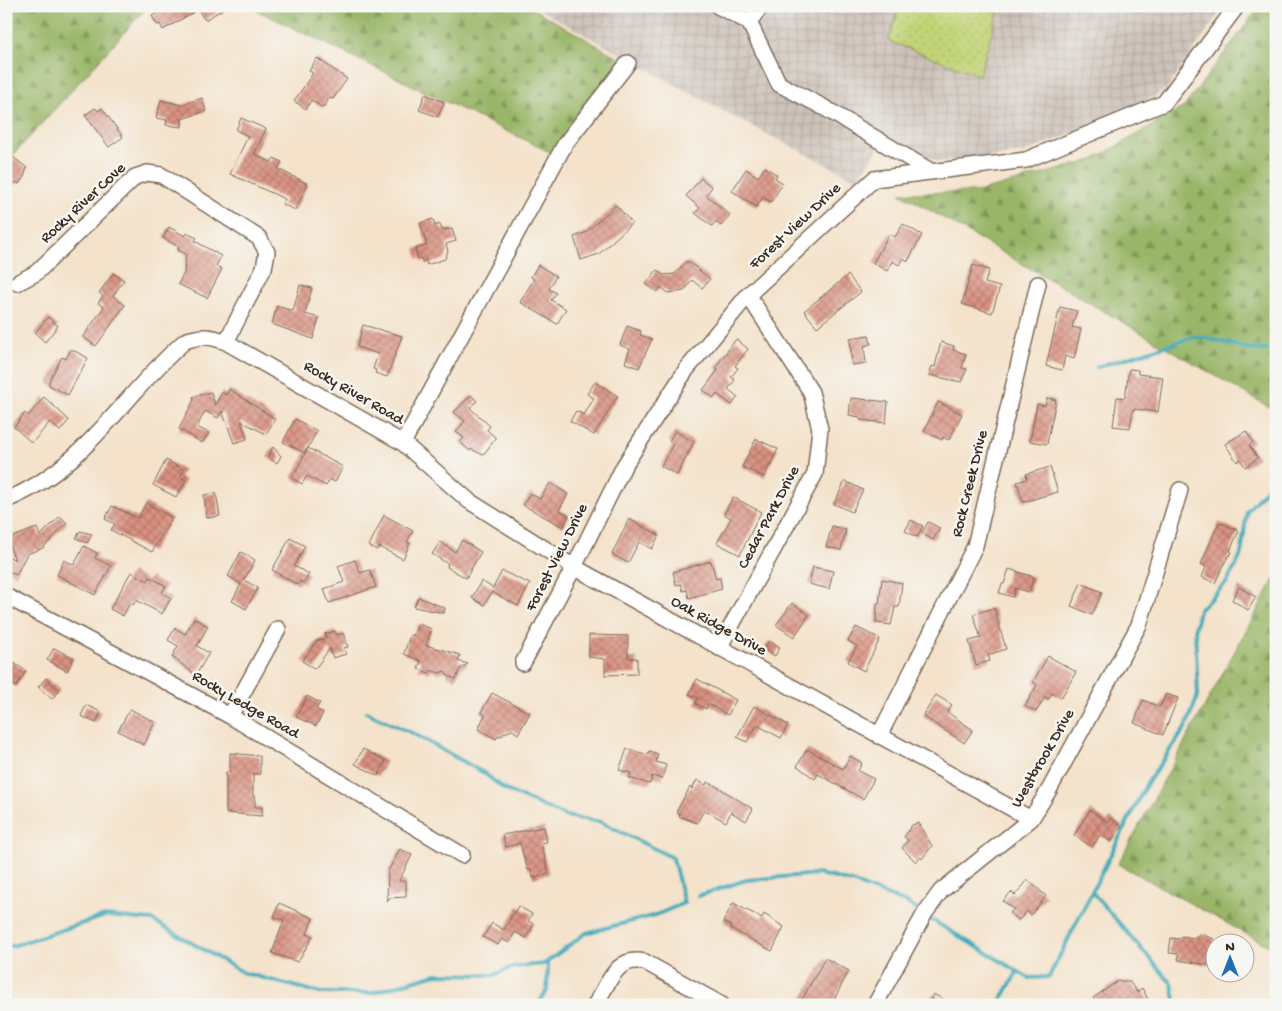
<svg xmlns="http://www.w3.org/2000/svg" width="1282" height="1011" viewBox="0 0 1282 1011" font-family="'Gochi Hand',sans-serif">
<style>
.industrial{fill:url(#industrial-grid)}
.green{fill:url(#green-dots);stroke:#7e7f4a}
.forest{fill:url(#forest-firs);stroke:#6a7043}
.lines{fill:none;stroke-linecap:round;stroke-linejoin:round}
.stream{stroke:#3babb9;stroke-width:4}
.building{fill:url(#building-cross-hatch)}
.minor-casing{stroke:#7c6a5a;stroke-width:18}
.minor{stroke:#fff;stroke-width:15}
.labels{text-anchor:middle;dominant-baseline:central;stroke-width:5;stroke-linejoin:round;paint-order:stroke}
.street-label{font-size:16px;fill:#3b2a1e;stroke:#f6f6f2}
</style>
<defs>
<pattern id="industrial-grid" width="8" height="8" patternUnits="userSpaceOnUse" patternTransform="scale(1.25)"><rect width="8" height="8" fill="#cdc2b9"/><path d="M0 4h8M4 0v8" fill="none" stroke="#b1a79f"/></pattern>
<pattern id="green-dots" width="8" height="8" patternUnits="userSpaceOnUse" patternTransform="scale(1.25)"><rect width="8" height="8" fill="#c2d477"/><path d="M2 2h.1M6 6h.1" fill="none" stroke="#a8b666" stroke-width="1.8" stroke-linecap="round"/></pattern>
<pattern id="forest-firs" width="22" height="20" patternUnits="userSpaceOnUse" patternTransform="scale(1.25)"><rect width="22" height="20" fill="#99b668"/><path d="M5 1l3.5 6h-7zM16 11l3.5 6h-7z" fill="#7e9455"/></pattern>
<pattern id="building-cross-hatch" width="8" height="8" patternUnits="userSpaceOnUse" patternTransform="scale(1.25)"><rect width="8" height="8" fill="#da9281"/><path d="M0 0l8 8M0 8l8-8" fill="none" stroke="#b27769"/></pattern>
</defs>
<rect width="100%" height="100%" fill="#f6f6f2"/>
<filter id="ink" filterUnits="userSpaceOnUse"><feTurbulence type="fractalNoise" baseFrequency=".02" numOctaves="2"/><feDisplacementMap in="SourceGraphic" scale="10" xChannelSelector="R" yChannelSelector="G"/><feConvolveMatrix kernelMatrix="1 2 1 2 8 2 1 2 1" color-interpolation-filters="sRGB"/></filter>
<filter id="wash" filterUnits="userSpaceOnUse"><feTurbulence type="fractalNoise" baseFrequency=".0096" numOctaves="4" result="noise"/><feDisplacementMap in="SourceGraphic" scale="20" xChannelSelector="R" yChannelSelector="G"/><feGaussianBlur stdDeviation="1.12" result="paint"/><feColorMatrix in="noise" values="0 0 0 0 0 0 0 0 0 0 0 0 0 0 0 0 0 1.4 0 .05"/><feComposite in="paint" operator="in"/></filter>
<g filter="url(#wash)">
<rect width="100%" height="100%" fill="#f4e2ca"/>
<path class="industrial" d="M533,6H1224L1167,89L1131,110L1023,153L938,162L886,137L857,180L734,117Z"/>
<path class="green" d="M900,6H1000L979,75L888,41Z"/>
<path class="forest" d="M6,6H148L6,163Z
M248,6H528L628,63L558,156Z
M1260,6H1276V411L900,193L978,192L1093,160L1184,107Z
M1276,576V950L1118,864Z"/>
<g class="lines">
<path class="stream" d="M6,16L13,6
M1097,367L1194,337C1219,337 1254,356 1276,348
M1092,892L1172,984L1176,1005
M698,896L746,880L819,874L852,882L907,903L916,909
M932,920L1029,978L1049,977L1147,783L1186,727L1198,695L1195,627L1199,610L1227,582L1241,555L1247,511L1276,478
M6,945L12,946L105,916L152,920L244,973L320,993H372L436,974L494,975L513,967L544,964L586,933L656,915L684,903L673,858L601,822L565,816L504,789L484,773L414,734L366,712
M538,1005L547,990L548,961
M998,1005L1018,971"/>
</g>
<g id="blocks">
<path class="building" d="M168,6H190L194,12L163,30L160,24L157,25L152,16Z
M204,6H228L205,20L198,10Z
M317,58L347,79L333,99L329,98L323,108L311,100L306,109L294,101L313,73L309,71Z
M425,94L444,102L438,117L419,110Z
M202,98L206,111L182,119V127L166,125L167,120L156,118L161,100L182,105Z
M95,108L98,111L102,108L123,137L109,147L85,115Z
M241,118L266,129L254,154L271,162L274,158L282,162L278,169L308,184L295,210L282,204L285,199L230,174L248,136L236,130Z
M13,157L27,168L24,177L19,184L16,182L6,194V165Z
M765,167L777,175L775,178L783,183L771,202L763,197L757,207L732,191L746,169L758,177Z
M701,178L712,187L706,195L730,215L721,226L716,221L712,226L695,213L700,208L686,196Z
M616,205L632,223L599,254L581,260L574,237L585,233Z
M433,219L435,226L440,224L442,230L452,229L456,241L446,244L448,251L445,259L427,265L426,260L422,262L421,258L418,259L415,249L427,245L420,223Z
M903,224L922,235L908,261L903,258L899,265L892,261L887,271L873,263L889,234L895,237Z
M169,227L185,236L187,233L197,238L195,241L221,256L216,266L222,269L207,298L178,284L184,273L186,254L178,250L179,247L163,238Z
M685,262H689L710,279L702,288L692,280L684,291L668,293L661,287L657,292L646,284L657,270L663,275L675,274Z
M538,265L556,276L549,289L556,293L551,300L566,309L557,324L520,302L534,279L531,277Z
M973,265L989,270L985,283L1000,287L992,313L962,304Z
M113,273L124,280L113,296L125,305L96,346L83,337L104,307L98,303L103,296L99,293Z
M848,275L861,292L817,327L804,311Z
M300,285L312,288L305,314L319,318L313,339L272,324L277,306L293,311Z
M1060,307L1077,311L1072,327L1081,329L1074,359L1065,356L1062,370L1046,366Z
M48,317L58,326L45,342L35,333Z
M363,325L402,336L387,377L375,373L376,370L373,369L378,354L357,347Z
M627,326L641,331L640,335L652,339L639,368L625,363L630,349L620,345Z
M869,335L871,344L864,346L866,363L852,365L850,338Z
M736,339L748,349L735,366L738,368L731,377L735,380L728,389L738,397L732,405L717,394L714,398L703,390L718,370L715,368Z
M941,342L954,346L953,350L966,354L962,368L967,369L961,382L929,375L932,366L935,367Z
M71,349L88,358L68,395L49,385V381L62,357L66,359Z
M1129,369L1138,370V374L1163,377L1158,412L1133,409L1130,428L1113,426L1117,397L1125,398Z
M595,382L618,396L594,435L570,421L576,411L584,415L594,398L587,394Z
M229,389L275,419L266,434L241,421L247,439L234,443L222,411L218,418L205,411L197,427L209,433L202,443L179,429L194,400L193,397L211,392L215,405L222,392L226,395Z
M471,395L477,401L470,408L490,426L487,430L496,438L483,455L471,449L470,451L460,442L464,438L456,432L465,421L454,412Z
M44,397L69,420L60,431L50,422L32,443L14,427L25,413L28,416Z
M851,398L888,402L886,423L860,420V417L849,415Z
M1047,398L1056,400L1047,444L1030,441L1037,404L1045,406Z
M938,402L962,414L949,440L943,437L942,440L924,431Z
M295,419L317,431L305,453L283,442Z
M675,431L694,442L677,475L661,466L673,444L669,441Z
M1246,431L1253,442L1249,445L1258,458L1245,467L1240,459L1237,462L1225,444Z
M756,439L778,449L764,477L742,467Z
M273,447L281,456L277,463L267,457Z
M308,448L343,467L335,482L330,479L326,486L307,476L302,484L292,478Z
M166,460L184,470L180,477L186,480L176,497L153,485Z
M1050,467L1058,492L1023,502L1017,482L1027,479L1026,474Z
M845,481L863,490L852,512L834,504Z
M550,483L568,494L559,510L569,515L563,527L523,505L530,493L540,499Z
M216,493L220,516L207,518L204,495Z
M733,497L761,512L740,555L717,543L731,518L724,514Z
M146,503L172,518L152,552L111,530L115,524L105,519L112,506L138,518Z
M384,515L413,531L407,542L410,543L403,559L379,547L377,550L369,546Z
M60,516L67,523L43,548L27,554L16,575L6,569V555L15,560L7,539L37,528L40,536Z
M629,519L659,535L652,549L639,542L628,563L612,554Z
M911,520L923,526L917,537L905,531Z
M928,522L940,528L933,540L922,533Z
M1219,522L1239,531L1230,550L1232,553L1227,558L1215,583L1202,577L1206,567L1201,564Z
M832,526L846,530L841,550L826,547Z
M80,531L92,534L87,543L76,538Z
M290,538L305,546L294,566L309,574L304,583L300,581L298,585L272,570Z
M462,540L481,552L466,578L447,567L448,564L432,554L440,542L455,552Z
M84,546L97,553L95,558L111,566L95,595L57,575L64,560L74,565Z
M241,552L255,560L244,580L258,588L246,609L232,601L241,584L228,576Z
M355,560L360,573L370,570L376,587L329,603L324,589L344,582L338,566Z
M711,561L716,579L720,578L722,589L689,598L687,590L683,591L681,584L676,585L673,572Z
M813,567L833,571L829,589L809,584Z
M1009,569L1034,577L1029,592L1015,588L1013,597L999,593L1002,584H1004Z
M502,571L530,584L518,606L492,592L484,605L472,598L481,581L493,588Z
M131,572L148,581L150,577L166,586L162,593L171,598L162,614L136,600L133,605L130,603L123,616L110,609Z
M882,579L902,583L899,607H895L891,625L876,623L877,603L879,604Z
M1081,583L1102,592L1092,615L1071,606Z
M1239,587L1256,597L1248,610L1232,600Z
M418,597L445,608L444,613L414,607Z
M792,603L809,615L794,637L776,625Z
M994,608L1006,649L988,655L990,661L976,665L969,641L981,638L973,614Z
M194,618L208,626L197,646L209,653L196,675L172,657L178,646L168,640L175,628L185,634Z
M418,624L432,629L426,645L460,655L458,661L468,664L460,669L456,679L448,676L445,671L439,673L431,670L429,673L418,669L421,661L404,654L410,635L413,636Z
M856,627L880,639L864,671L848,662L857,646L848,641Z
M335,631L337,635L343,633L348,647L344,648L346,654L333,658L330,648L315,669L302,661L317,641L326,638L325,634Z
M589,635L628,636V658H637V674L605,675V659L589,657Z
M769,641L780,647L775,656L764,649Z
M54,648L74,658L67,671L47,660Z
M1048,656L1076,672L1061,698L1052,693L1049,699L1045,697L1036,712L1025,706L1037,685L1033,682Z
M6,658L26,671L16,687L6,681Z
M46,678L60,690L52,699L38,687Z
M697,679L736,700L728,715L708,704L706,709L695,703L698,698L689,694Z
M492,693L530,713L518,734L512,730L504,733L502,736L499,735L496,739L478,729L485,715L481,712Z
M1166,694L1178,698L1163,735L1134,723L1143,700L1160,707Z
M936,695L952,705L947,712L973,730L964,743L923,716Z
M307,696L320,703L316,709L323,713L316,726L296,717Z
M86,705L101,712L96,723L81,716Z
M754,706L788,725L781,738L757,725L747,742L737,737Z
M130,709L155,722L144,745L118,731Z
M363,749L386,761L378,776L355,764Z
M627,749L648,755L649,751L658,754L656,762L666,765L662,779L652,776L650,784L629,778L631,773L619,770Z
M807,749L843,769L850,756L862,763L858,771L874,779L863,799L818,774L815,779L797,766Z
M230,753L260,756V774H253V796H255V807H262V816L226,813V772H230Z
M697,780L706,785L707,782L716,786L753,809L746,821L731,812L726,822L704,810L697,823L679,816L680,814L676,812L690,787L692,789Z
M1090,810L1108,822L1111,818L1122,826L1111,842L1100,835L1092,847L1074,835Z
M918,823L932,846L922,859L920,857L916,862L902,848L908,840L904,837L912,825Z
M544,827L547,842L541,843L549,874L533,878L531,869L528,870L524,858L520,843L506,847L502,835Z
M400,849L412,855L399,881H406V897L389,898L387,902L388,871Z
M1028,880L1046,896L1031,915L1027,911L1019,920L1010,913L1014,909L1003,901L1011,892L1015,895Z
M279,903L313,918L307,934L313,936L298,962L272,953L284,920L274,917Z
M733,903L762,918L764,914L784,927L772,951L730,928L731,926L723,922Z
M518,906L532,914L528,921L534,924L526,938L515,932L509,943L502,939L498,945L483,937L492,923L504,930Z
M1201,934L1214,939V966L1178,960L1179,954L1169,953L1171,938L1178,939L1182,936L1194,938Z
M825,958L849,971L831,1005H799Z
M1118,981H1129L1137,992L1142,988L1151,1005H1097L1093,998Z
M933,994L954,1005H928Z"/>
</g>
</g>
<g filter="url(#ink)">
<use href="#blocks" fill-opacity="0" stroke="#7c6a5a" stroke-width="1"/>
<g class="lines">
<defs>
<path id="minor" d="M718,6L749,22L761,6
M749,22L779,84L823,107L932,172
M17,283L36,273L135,177L147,173L161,175L259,238L267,252L264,268L226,342
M403,443L565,144L628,63
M6,500C85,469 124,393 185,341C201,335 211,336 226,342L403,443L469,501L574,567L1031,819
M6,596L230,716L462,855
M719,648L815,474L820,429L811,392L748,295
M523,663L574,567L624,466L686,370L748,295L874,179L1026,160L1164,103L1237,6
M230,716L278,629
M879,736L975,546L1038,284
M595,1005C609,983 616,955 645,962L722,1005
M875,1005L925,913L941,891L1031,819L1049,790L1139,625L1180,490"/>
</defs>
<use href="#minor" class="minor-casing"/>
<use href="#minor" class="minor"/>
</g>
</g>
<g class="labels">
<g class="street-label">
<text transform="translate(84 204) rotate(-43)">Rocky River Cove</text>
<text transform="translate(796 227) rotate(-43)">Forest View Drive</text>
<text transform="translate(353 394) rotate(30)">Rocky River Road</text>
<text transform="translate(971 484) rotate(-76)">Rock Creek Drive</text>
<text transform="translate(770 518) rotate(-62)">Cedar Park Drive</text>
<text transform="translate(558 558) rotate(-63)">Forest View Drive</text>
<text transform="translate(718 627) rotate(29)">Oak Ridge Drive</text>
<text transform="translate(245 706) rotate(30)">Rocky Ledge Road</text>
<text transform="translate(1044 759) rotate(-60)">Westbrook Drive</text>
</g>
</g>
<rect width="1282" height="1011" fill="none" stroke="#f6f6f2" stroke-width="25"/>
<g transform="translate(1230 958)"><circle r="24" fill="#f6f6f2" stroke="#aba49d"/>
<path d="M0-4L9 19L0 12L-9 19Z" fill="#1f6fb2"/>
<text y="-8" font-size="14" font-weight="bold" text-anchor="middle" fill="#3b2a1e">N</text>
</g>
</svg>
